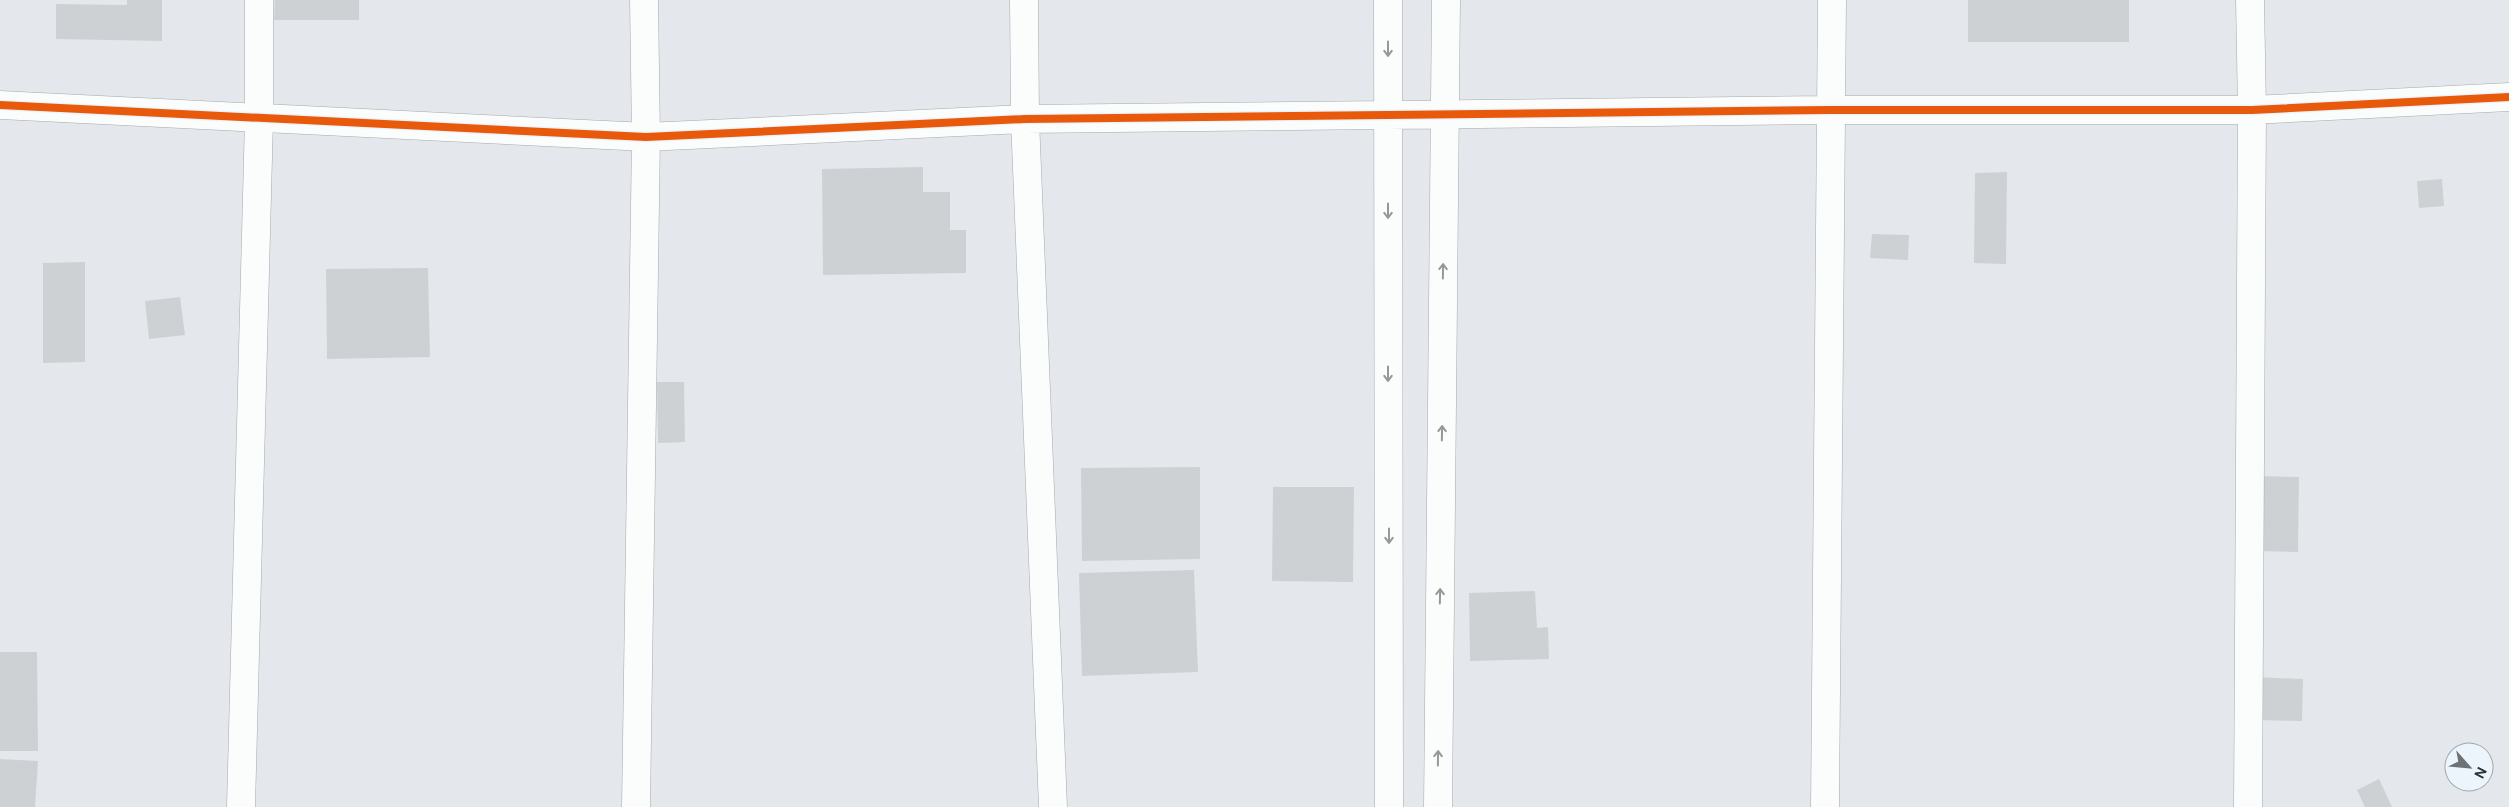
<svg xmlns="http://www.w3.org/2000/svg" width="2509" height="807" viewBox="0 0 2509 807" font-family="'DM Sans',sans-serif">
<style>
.building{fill:#ced1d4}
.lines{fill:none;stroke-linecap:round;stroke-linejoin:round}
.minor-casing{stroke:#a5a9ac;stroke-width:29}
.minor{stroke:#fbfcfc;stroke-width:28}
.cycleway-casing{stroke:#edf5fc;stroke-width:11}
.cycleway{stroke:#e8590c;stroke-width:8}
.oneway{stroke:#969898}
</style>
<rect width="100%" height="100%" fill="#e4e8ec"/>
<path class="building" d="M127,0H162V41L56,39V4L127,5Z
M275,0H359V20H274Z
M1968,0H2129V42H1968Z
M923,167V192H950V230H966V273L823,275L822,169Z
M2007,172L2006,264L1974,263L1975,173Z
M2442,179L2444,206L2419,208L2417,181Z
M1872,234L1909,235L1908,260L1870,258Z
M85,262V362L43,363V263Z
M428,268L430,357L327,359L326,269Z
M180,297L185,335L149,339L145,301Z
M657,382H684L685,442L658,443Z
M1200,467V559L1082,561L1081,468Z
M2255,476L2299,477L2298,552L2254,551Z
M1273,487H1354L1353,582L1272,581Z
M1194,570L1198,672L1082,676L1079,573Z
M1535,591L1537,628L1548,627L1549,659L1470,661L1469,593Z
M0,652H37L38,751H0Z
M2255,677L2303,679L2302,721L2254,720Z
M0,759L38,761L35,807H0Z
M2379,779L2392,807H2365L2357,790Z"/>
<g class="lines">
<defs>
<path id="minor" d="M1024,0L1025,119L1053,807
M1388,0L1389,807
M0,105L646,137L1025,119L1830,110H2252L2509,97
M241,807L259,119V0
M636,807L646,137L644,0
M1438,807L1446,0
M1825,807L1832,0
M2248,807L2252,110L2250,0"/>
</defs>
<use href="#minor" class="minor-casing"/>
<use href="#minor" class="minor"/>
<defs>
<path id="cycleway" d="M0,105L646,137L1025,119L1830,110H2252L2509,97"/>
</defs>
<use href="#cycleway" class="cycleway-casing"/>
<use href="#cycleway" class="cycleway"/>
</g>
<defs><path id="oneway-shaft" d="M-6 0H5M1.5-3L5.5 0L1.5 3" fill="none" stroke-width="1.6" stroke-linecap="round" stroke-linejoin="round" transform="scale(1.25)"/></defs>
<g class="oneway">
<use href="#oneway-shaft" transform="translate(1388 49) rotate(90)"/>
<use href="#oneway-shaft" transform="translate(1388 211) rotate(90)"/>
<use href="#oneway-shaft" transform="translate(1443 271) rotate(-89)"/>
<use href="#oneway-shaft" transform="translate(1388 374) rotate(90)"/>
<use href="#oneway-shaft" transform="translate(1442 433) rotate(-89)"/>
<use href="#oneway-shaft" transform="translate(1389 536) rotate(90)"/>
<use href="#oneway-shaft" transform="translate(1440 596) rotate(-89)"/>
<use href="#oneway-shaft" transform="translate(1438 758) rotate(-89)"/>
</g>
<g transform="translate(2469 767) rotate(117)"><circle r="24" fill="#edf5fc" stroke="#a1a7ac"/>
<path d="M0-4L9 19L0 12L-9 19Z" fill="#6f7275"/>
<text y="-8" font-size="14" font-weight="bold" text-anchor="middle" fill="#303335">N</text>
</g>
</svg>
